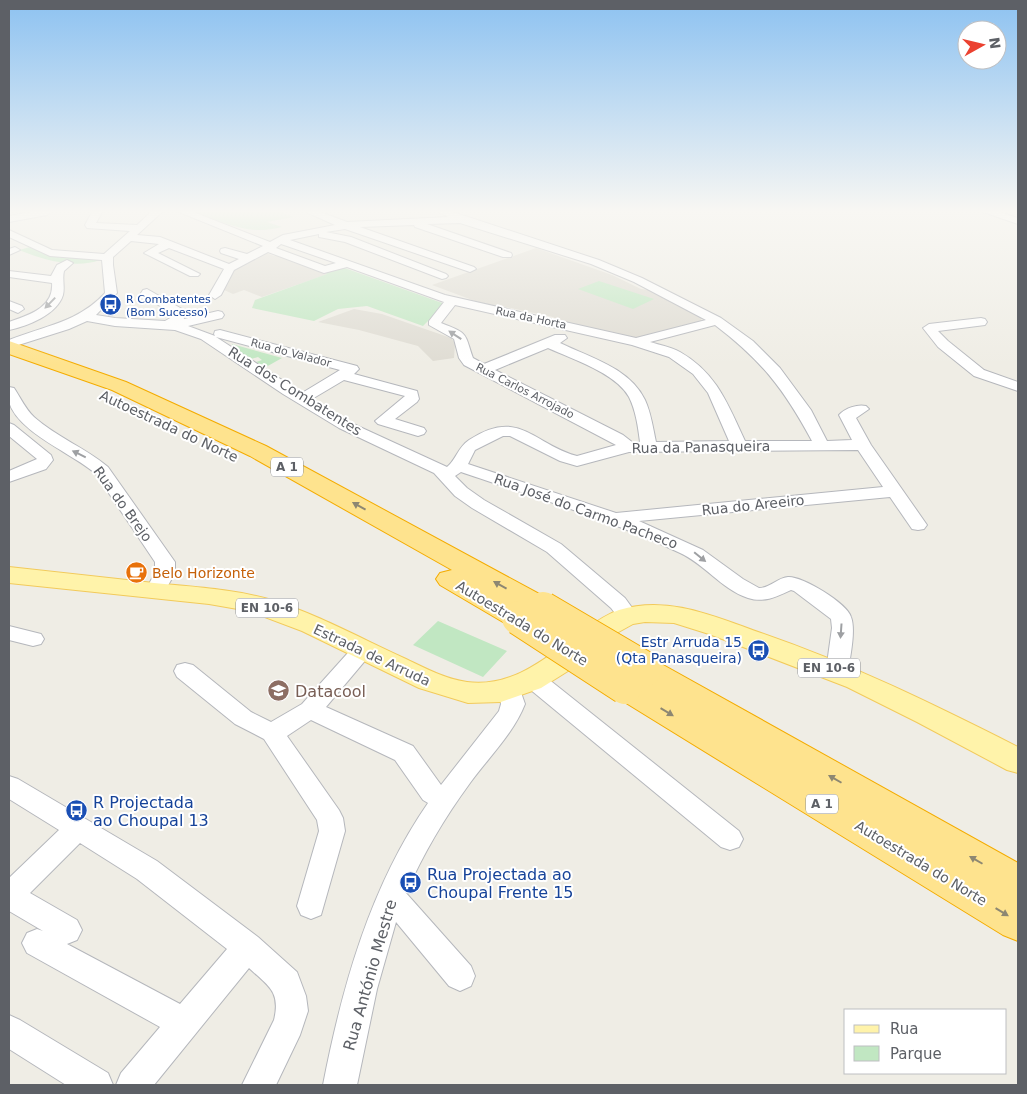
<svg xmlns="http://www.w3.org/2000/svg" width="1027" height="1094" viewBox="0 0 1027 1094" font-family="'DejaVu Sans',sans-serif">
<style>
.education{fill:#dfdcd3}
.green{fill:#c1e7c2}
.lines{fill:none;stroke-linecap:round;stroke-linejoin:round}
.minor-casing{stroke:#b5b7bc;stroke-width:2}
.major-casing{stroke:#f2ca5b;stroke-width:2}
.highway-casing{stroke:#f4ac00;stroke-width:2}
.minor{fill:#fff;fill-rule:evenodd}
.major{fill:#fff3aa;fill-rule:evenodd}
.highway{fill:#fee38e;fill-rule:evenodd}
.highway-bridge-casing{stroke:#f4ac00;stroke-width:36;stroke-linecap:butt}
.highway-bridge{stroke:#fee38e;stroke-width:34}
.oneway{fill:#9ea0a3}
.oneway2{fill:#8d8772}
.labels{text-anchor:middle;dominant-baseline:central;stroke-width:4;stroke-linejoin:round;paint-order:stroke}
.far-transit-label{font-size:11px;fill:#164399;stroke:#fff;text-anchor:start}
.far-street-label{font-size:11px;fill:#5d6066;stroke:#fff}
.shield{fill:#fff;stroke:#8e9094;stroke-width:1}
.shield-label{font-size:12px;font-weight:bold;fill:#5d6066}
.street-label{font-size:14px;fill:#5d6066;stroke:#fff}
.food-label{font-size:14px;fill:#c56008;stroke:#fff;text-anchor:start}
.transit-label{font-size:14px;fill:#164399;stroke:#fff;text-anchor:end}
.near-education-label{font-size:16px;fill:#785e54;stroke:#fff;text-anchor:start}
.near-transit-label{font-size:16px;fill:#164399;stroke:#fff;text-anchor:start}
.near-street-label{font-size:16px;fill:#5d6066;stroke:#fff}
</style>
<rect width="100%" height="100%" fill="#efede5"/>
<path class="education" d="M536,248L612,275L641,289L649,290L702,317L701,321L637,338L557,320L553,317L501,306L491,307L432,285Z
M266,253L274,256L279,255L328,274L262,297L244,290L233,294L222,289L234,271L249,261Z
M354,309L382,314L451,338L455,343L454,358L433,361L418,346L359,330L318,322Z"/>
<path class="green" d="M194,212H281L294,217L267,222L282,227C249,236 225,223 194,212Z
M30,247L38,251L100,260C76,269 43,260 19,250Z
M342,267L445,304L423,326L367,306L338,309L314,321L252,308L255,300L327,274L321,271Z
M599,281L654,299L633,309L578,289Z
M232,344L282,358L266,367L256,362L262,360L258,357L251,359L232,347Z
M438,621L507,651L483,677L413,645Z"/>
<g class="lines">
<defs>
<path id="minor" d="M30,212H52L47,215L9,222V216Z
M92,212H102L96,223L137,225L151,212H162L137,235L160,237L229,264L239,259L221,253L220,251L221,249L225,248L247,254L263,246L179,212H193L270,242L283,235L335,225L306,212H320L347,222L448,217L439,212H453L599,260L642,278L721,318L753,341L780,368L811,410L827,441L852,440L839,415C845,408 858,404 866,406L869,409L856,418L871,445L927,525L924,529L918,530L912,529L890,497L639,521L703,550L743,579L759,588C770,588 777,578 788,577C802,576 847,603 851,617C856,630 850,657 848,671L845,677L837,679L829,677L826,671L832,628L831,619L794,591L791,590C776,597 764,603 748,598C721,589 704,563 678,552C608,519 534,497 461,472L455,476L467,488L484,500L561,544L625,598L638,616L635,621L628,623L621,621L611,608L547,552L472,508L455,496L434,473L339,428L283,394L201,339L175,330L115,326L87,321L69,329L9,348V340C44,326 79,322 105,293L102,260L50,256L9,237V230L52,250L104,254L130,231L87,228L85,225ZM460,223L591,264L634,282L706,320L636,338L445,295L290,240L319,234V237L345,242L442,279L446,278L448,276L446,274L351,237L326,232L345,229L470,272L476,269L474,267L360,227L414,225L415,227L503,257H511L512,255L511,253L427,224ZM131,241L159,244L144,253L190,276H198L200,274L158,253L169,248L224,269L209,295L215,299L221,295L234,270L268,252L324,273L347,267L444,302L429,321V325L454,339L459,358L464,365L616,445L577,456C533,444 519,407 469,440C458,447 456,460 447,467L349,422L312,399L344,380L405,396L375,421L378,424L418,436L424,434L426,431L424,428L395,419L417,402L419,399L417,391L354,374L359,369L357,366L220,330L215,331L214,334L215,336L188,326L222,318L224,315L222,312L218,311L184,319L182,309L147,289L143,290L141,293L143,296L172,313V317L165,321L115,318L96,315L117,293L113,265V257ZM281,244L287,246L336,263L325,266L276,248ZM455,305L632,345L669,357L693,374L708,393L729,441L656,442C653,428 651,413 645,400C630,368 589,357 560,343L567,338L565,335H555L484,364L473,358C464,332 469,334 441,323ZM715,325C762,361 784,389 812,441H745C728,405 717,373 680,352C671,347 660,345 650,342ZM216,337L340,370L302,393ZM548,348C572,359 616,373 629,397C636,411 638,427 640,442H632L623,435L495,370ZM503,436H510L560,461L577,466L629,452L858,450L883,487L616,513L468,464L475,450Z
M983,212H999L1018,218V224Z
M15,247L20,250L9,255V249Z
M67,260L73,263L64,271C62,279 65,287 63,295C57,315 27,326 9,330V322C28,315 54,308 52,283L9,277V271L51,276L57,265Z
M9,301L22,306L24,309L18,313L9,309Z
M981,318L985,319L987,322L985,325L938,331L948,341L984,370L1018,382V391L974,376L938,347L923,328L929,324Z
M9,387L14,388C20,397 26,410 34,417C56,437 86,448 108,467L175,562V573L162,596L155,597L148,596L145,591L155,573V562L96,474C74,454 18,433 9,402C8,398 9,391 9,387Z
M9,423L14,425L51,455L53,460L46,469L9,482V471L37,459L9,436Z
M9,626L41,634L44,639L41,644L33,646L9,640Z
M363,643L371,645L374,650L326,707L413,746L441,785L499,711L501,704L499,690L502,684L510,682L518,684L525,704C514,733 488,758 470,783C445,817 423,854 406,893L471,966L475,976L471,986L460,991L449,986L396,922L377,989L357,1085H323C342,987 370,887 428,803L423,800L395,760L311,720L287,736L339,810L343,818L345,831L321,915L311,919L301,915L297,906L319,831L317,820L264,739L235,724L177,677L174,671L177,665L185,663L193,665L251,712L271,722L302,704L355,645Z
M534,672L542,674L739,831L743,839L739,847L730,850L721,847L526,686L523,680L526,674Z
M9,776L18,779L157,861L258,937L297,972L306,996L308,1011L300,1035L276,1085H242L274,1020C281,991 268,986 249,968L154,1085H116L121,1073L160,1027L27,953L22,943L27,933L37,929L43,931L9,911V878L59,830L9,799ZM80,843L137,879L227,949L180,1004L67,944L77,940L82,930L77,920L30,893Z
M9,1015L20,1020L108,1073L113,1085H66L9,1049Z"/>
<path id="major" d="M9,567C58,572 106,578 154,583C194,587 234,589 272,600C319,615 362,639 406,659C425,668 445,679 467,682C513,688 547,657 582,632C594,623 605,615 619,610C669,595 715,617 761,633C851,664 933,704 1018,747V773L1007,770L917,722L847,687L709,634L674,623L645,622L633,624L615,634L568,671L541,688L501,702L468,703L419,688L302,631L249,611L209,604L9,583Z"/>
<path id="highway" d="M9,341L126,382L266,446L554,602L558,609L554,616L543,619L533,616L534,618L530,625L519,628L508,625L440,585L436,579L440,573L452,570L250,456L112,390L9,354Z
M645,658L656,661L1018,863V941L1003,935L613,695L608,687L613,679L625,675L635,678L629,669L634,661Z"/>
</defs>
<use href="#minor" class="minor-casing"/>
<use href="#major" class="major-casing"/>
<use href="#highway" class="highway-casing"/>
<use href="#minor" class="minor"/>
<use href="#major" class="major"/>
<use href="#highway" class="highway"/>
<defs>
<path id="highway-bridge" d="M543,609L645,669
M519,618L625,687"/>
</defs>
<use href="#highway-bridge" class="highway-bridge-casing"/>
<use href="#highway-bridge" class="highway-bridge"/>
</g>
<defs><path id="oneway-solid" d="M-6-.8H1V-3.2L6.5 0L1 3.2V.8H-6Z" transform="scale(1.25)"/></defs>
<g class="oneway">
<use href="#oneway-solid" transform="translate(50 303) rotate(134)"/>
<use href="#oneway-solid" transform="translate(455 335) rotate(-147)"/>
<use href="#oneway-solid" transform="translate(79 454) rotate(-154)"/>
<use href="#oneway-solid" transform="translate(700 557) rotate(39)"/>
<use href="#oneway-solid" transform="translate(841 631) rotate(94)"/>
</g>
<g class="oneway2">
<use href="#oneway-solid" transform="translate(359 506) rotate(-151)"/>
<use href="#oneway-solid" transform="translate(500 585) rotate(-151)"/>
<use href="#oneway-solid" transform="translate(667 712) rotate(31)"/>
<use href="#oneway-solid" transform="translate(835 779) rotate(-150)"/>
<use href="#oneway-solid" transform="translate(976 860) rotate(-150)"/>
<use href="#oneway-solid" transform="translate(1002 912) rotate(31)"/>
</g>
<linearGradient id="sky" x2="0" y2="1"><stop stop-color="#8dc2f1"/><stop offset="0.58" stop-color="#f8f7f3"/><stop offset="1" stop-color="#f8f7f3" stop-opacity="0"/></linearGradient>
<rect width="1027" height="365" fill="url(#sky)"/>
<defs>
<symbol id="bus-disc" viewBox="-11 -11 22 22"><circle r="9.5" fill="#1a4fb4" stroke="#fff"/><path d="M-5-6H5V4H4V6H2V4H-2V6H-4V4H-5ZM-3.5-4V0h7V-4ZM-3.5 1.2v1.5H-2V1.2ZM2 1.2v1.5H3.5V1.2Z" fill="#fff"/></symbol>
<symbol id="cafe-disc" viewBox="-11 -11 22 22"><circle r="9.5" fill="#e8710a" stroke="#fff"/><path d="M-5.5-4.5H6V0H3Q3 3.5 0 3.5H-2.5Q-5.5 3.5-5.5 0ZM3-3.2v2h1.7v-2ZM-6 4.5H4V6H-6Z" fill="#fff"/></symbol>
<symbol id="school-disc" viewBox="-11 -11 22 22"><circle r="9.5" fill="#8d6e63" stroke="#fff"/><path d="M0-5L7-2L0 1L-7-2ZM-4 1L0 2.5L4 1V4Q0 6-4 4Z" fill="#fff"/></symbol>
</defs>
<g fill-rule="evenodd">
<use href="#bus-disc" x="98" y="292" width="25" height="25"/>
<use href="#cafe-disc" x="124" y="560" width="25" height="25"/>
<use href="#bus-disc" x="746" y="638" width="25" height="25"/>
<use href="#school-disc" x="266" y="678" width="25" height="25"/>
<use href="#bus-disc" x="64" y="798" width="25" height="25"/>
<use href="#bus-disc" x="398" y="870" width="25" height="25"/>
</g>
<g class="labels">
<g class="far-transit-label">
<text x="126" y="299">R Combatentes<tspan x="126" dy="13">(Bom Sucesso)</tspan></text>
</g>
<g class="far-street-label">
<text transform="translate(531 318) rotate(12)">Rua da Horta</text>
<text transform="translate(291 353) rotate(15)">Rua do Valador</text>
<text transform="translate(525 391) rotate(27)">Rua Carlos Arrojado</text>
</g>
<g class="shield">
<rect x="271" y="457.5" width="32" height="19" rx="4"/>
<rect x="236" y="598.5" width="62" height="19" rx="4"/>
<rect x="798" y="658.5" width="62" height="19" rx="4"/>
<rect x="806" y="794.5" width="32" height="19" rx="4"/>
</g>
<g class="shield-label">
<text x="287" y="467">A 1</text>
<text x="267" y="608">EN 10-6</text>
<text x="829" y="668">EN 10-6</text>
<text x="822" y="804">A 1</text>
</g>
<g class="street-label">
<text transform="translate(295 391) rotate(32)">Rua dos Combatentes</text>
<text transform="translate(169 426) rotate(25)">Autoestrada do Norte</text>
<text transform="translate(701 447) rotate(-1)">Rua da Panasqueira</text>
<text transform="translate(123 504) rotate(54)">Rua do Brejo</text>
<text transform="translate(753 505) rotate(-6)">Rua do Areeiro</text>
<text transform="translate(586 511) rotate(20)">Rua José do Carmo Pacheco</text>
<text transform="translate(522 623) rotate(31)">Autoestrada do Norte</text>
<text transform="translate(372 655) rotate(25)">Estrada de Arruda</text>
<text transform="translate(921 863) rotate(31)">Autoestrada do Norte</text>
</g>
<g class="food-label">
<text x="152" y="573">Belo Horizonte</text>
</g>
<g class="transit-label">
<text x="742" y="642">Estr Arruda 15<tspan x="742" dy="16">(Qta Panasqueira)</tspan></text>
</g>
<g class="near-education-label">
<text x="295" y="691">Datacool</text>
</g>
<g class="near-transit-label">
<text x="93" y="802">R Projectada<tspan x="93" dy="18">ao Choupal 13</tspan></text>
<text x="427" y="874">Rua Projectada ao<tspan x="427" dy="18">Choupal Frente 15</tspan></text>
</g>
<g class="near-street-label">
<text transform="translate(370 975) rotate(-74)">Rua António Mestre</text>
</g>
</g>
<rect width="1027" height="1094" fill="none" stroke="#5d6066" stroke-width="20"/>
<rect x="844" y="1009" width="162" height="65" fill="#ffffff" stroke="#bebfc2"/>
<rect x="854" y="1025" width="25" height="8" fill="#fff3aa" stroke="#bebfc2"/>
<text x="890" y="1034" font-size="15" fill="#5d6066">Rua</text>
<rect x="854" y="1046" width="25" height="15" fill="#c1e7c2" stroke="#bebfc2"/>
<text x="890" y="1059" font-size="15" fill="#5d6066">Parque</text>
<g transform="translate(982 45) rotate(82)"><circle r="24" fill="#ffffff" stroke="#bebfc2"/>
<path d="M0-4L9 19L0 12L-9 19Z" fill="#eb4130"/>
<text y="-8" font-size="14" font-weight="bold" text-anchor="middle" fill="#5d6066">N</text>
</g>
</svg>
